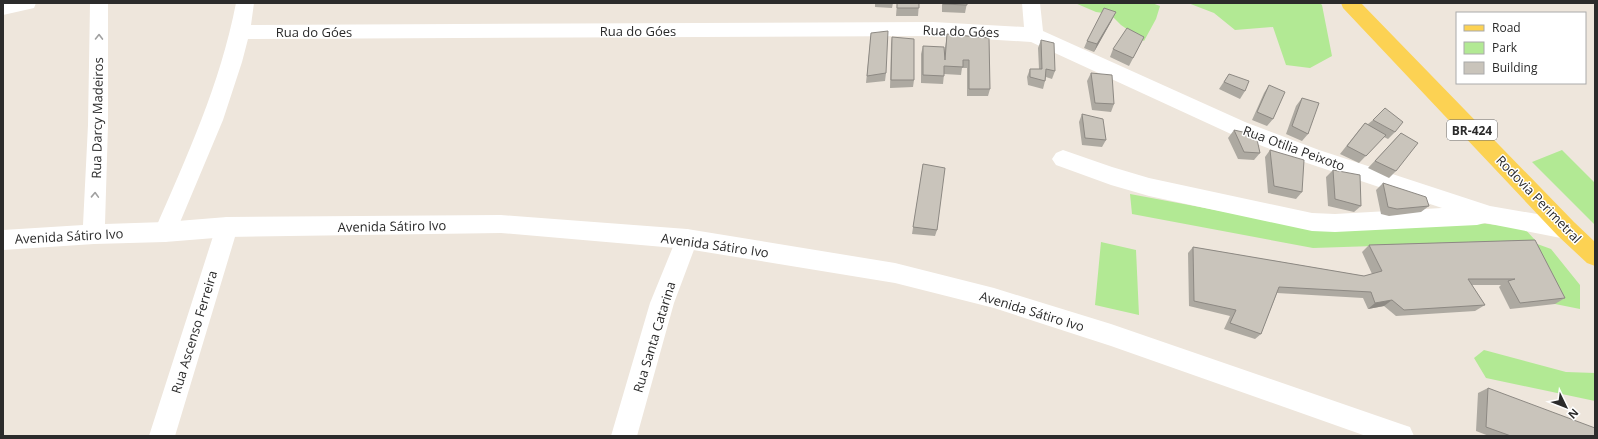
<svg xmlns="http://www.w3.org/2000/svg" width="1598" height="439" viewBox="0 0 1598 439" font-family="'Open Sans',sans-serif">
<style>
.green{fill:#b2e994}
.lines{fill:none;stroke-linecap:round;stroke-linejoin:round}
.street{fill:#fff;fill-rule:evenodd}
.secondary{fill:#fff;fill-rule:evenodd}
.primary{fill:#fcd253;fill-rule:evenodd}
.wall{fill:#ada9a1}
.shaded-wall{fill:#8d8983}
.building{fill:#c9c4bb;stroke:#8d8983}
.oneway{stroke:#a0a0a0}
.labels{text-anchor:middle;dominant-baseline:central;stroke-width:3;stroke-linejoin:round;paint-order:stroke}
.shield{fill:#fff;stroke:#6b6b6b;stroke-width:1}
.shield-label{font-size:12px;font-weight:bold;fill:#2b2b2b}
.street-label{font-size:13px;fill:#2b2b2b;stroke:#fff}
</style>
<rect width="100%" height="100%" fill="#eee6dc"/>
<path class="green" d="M1075,3H1152L1160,6L1156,19L1144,41L1121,25L1110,14L1096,12Z
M1188,3H1320L1322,5L1332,56L1310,68L1286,65L1273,27L1235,30L1214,13Z
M1562,150L1595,183V225L1532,162Z
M1130,194L1312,228L1461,221L1524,228L1535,240L1529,241L1551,249L1580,285V309L1555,304L1535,265L1528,241L1313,248L1132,214Z
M1101,242L1136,250L1139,315L1095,305Z
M1484,350L1566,372L1595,373V401L1486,378L1474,358Z"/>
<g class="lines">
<path class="street" d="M3,3H36L34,8L3,15Z
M236,3H254L251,25L933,22L1024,27L1022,3H1040L1043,31L1245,122L1319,150L1490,206L1566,219L1574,222L1577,229L1574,236L1566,239L1485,223L1477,225L1335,232L1312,231L1149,196L1111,185L1056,165L1052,159L1056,153L1063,150L1112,167L1149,178L1312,213L1335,214L1442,208L1307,163L1231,134L1031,42L933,36L248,39L242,62L223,120L173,239L165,242L157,239L154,232C187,156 220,85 236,3Z
M227,217L235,220L238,227L175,436H149L216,227L219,220Z
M687,229L695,232L698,239L674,303L637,436H611L650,303L679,232Z"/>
<path class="secondary" d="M90,3H108V125L105,224L165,222L227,217L501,215L687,229L895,263L994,288L1111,324L1401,424L1410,427L1414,436H1366L1111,346L994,308L895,283L687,249L501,233L227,237L165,242L94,244L3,250V230L83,225L88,125Z"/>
<path class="primary" d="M1341,3H1361L1574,222L1595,242V266L1587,263L1558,236L1343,8Z"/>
</g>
<path class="wall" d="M875,3H893L892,8L875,7Z
M897,3H919L918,16H896Z
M942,3H967L965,13L942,12Z
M1112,20L1094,52L1084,48L1087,41Z
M871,33L886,73L885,81L866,83Z
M947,34L989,38L990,89L988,96H967V68H962L961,75L944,74L943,84L921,83V54L923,46L944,53L946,42Z
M892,37L914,80L913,87L890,88L891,44Z
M1144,37L1129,66L1110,57L1113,49Z
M1041,40L1055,71L1052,79L1046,77L1043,89L1028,85L1027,77L1030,69H1039L1038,48Z
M1091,73L1114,104L1111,112L1092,110L1087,81Z
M1229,74L1245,91L1240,99L1219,89Z
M1269,85L1273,119L1267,126L1252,120L1264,93Z
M1302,98L1308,134L1302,141L1286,134L1296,106Z
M1082,114L1106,140L1102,147L1082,145L1079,122Z
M1373,120L1395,132L1388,139L1384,137L1359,163L1340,154L1359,130L1365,123L1368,124Z
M1234,130L1260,153L1254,160L1238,159L1228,138Z
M1401,133L1396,171L1389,178L1368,168Z
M1270,150L1302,192L1296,199L1268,193L1265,157Z
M923,164L937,230L935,236L912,234Z
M1333,170L1361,206L1354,212L1328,206L1326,177Z
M1383,183L1429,206L1421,212L1389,216L1381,214L1376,190Z
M1535,240L1565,298L1555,304L1510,309L1499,287L1501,285H1472L1485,305L1475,311L1396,316L1384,306L1368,309L1363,298L1277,293L1261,334L1255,339L1224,329L1230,316L1189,306L1188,253L1193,247L1364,276L1372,274L1362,252L1369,245Z
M1488,388L1595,436H1489L1476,431L1478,393Z"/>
<path class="shaded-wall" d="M1116,12L1112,20L1094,52L1097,44Z
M1392,300L1384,306L1368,309L1375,303Z"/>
<path class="building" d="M897,3H919V8H897Z
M944,3H967V5L943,4Z
M1104,8L1116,12L1097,44L1087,41Z
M1127,28L1144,37L1133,58L1113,49Z
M888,31L886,73L867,76L871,33Z
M947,34L989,38L990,89H969V60H963V67L944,66V76L923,75V46L944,47L945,60Z
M892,37L914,39V80H891Z
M1041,40L1054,43L1055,71L1046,69L1045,81L1030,77V69H1042Z
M1091,73L1112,75L1114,104L1095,103Z
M1229,74L1249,81L1245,91L1224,82Z
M1269,85L1285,92L1273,119L1257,112Z
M1302,98L1319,103L1308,134L1292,126Z
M1385,108L1403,122L1395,132L1373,120Z
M1082,114L1103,119L1106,140L1085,138Z
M1365,123L1386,135L1366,156L1347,146Z
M1234,130L1256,135L1260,153L1244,152Z
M1401,133L1418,143L1396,171L1375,161Z
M1270,150L1304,160L1302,192L1274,186Z
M923,164L945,168L937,230L913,227Z
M1333,170L1360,175L1361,206L1335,199Z
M1383,183L1426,197L1429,206L1397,209L1388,207Z
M1535,240L1565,298L1520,303L1508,281L1515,279H1468L1485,305L1404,310L1392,300L1375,303L1371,292L1279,287L1261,334L1230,323L1236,310L1194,301L1193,247L1364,276L1382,271L1369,245Z
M1488,388L1595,428V436H1511L1486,427Z"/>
<defs><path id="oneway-chevron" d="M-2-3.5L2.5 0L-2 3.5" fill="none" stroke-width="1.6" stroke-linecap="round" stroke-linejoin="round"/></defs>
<g class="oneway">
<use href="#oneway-chevron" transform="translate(99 37) rotate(-89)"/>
<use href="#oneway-chevron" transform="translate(95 195) rotate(-88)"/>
</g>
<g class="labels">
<rect class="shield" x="1447" y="120" width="50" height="20" rx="3"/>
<g class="shield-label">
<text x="1472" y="130">BR-424</text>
</g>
<g class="street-label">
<text x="638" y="31">Rua do Góes</text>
<text transform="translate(961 31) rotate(2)">Rua do Góes</text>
<text x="314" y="32">Rua do Góes</text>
<text transform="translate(97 118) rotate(-89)">Rua Darcy Madeiros</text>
<text transform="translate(1294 148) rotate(20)">Rua Otilia Peixoto</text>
<text transform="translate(1539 199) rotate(46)">Rodovia Perimetral</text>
<text transform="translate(392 226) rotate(-1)">Avenida Sátiro Ivo</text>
<text transform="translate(69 236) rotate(-3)">Avenida Sátiro Ivo</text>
<text transform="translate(715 245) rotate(8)">Avenida Sátiro Ivo</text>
<text transform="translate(1032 311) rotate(17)">Avenida Sátiro Ivo</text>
<text transform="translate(194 332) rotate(-73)">Rua Ascenso Ferreira</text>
<text transform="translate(654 337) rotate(-73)">Rua Santa Catarina</text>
</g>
</g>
<rect width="1598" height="439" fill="none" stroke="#2b2b2b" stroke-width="8"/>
<rect x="1456" y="12" width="130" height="72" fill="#ffffff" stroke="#aaaaaa"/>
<rect x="1464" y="25" width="20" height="6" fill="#fcd253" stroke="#aaaaaa"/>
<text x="1492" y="32" font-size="12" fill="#2b2b2b">Road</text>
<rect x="1464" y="42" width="20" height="12" fill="#b2e994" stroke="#aaaaaa"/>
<text x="1492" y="52" font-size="12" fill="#2b2b2b">Park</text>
<rect x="1464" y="62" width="20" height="12" fill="#c9c4bb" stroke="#aaaaaa"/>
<text x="1492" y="72" font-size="12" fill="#2b2b2b">Building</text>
<g transform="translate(1566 407) rotate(133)" stroke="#ffffff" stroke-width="3" paint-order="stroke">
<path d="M0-3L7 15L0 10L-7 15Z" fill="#2b2b2b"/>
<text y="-6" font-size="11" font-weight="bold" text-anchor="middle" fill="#2b2b2b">N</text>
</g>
</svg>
